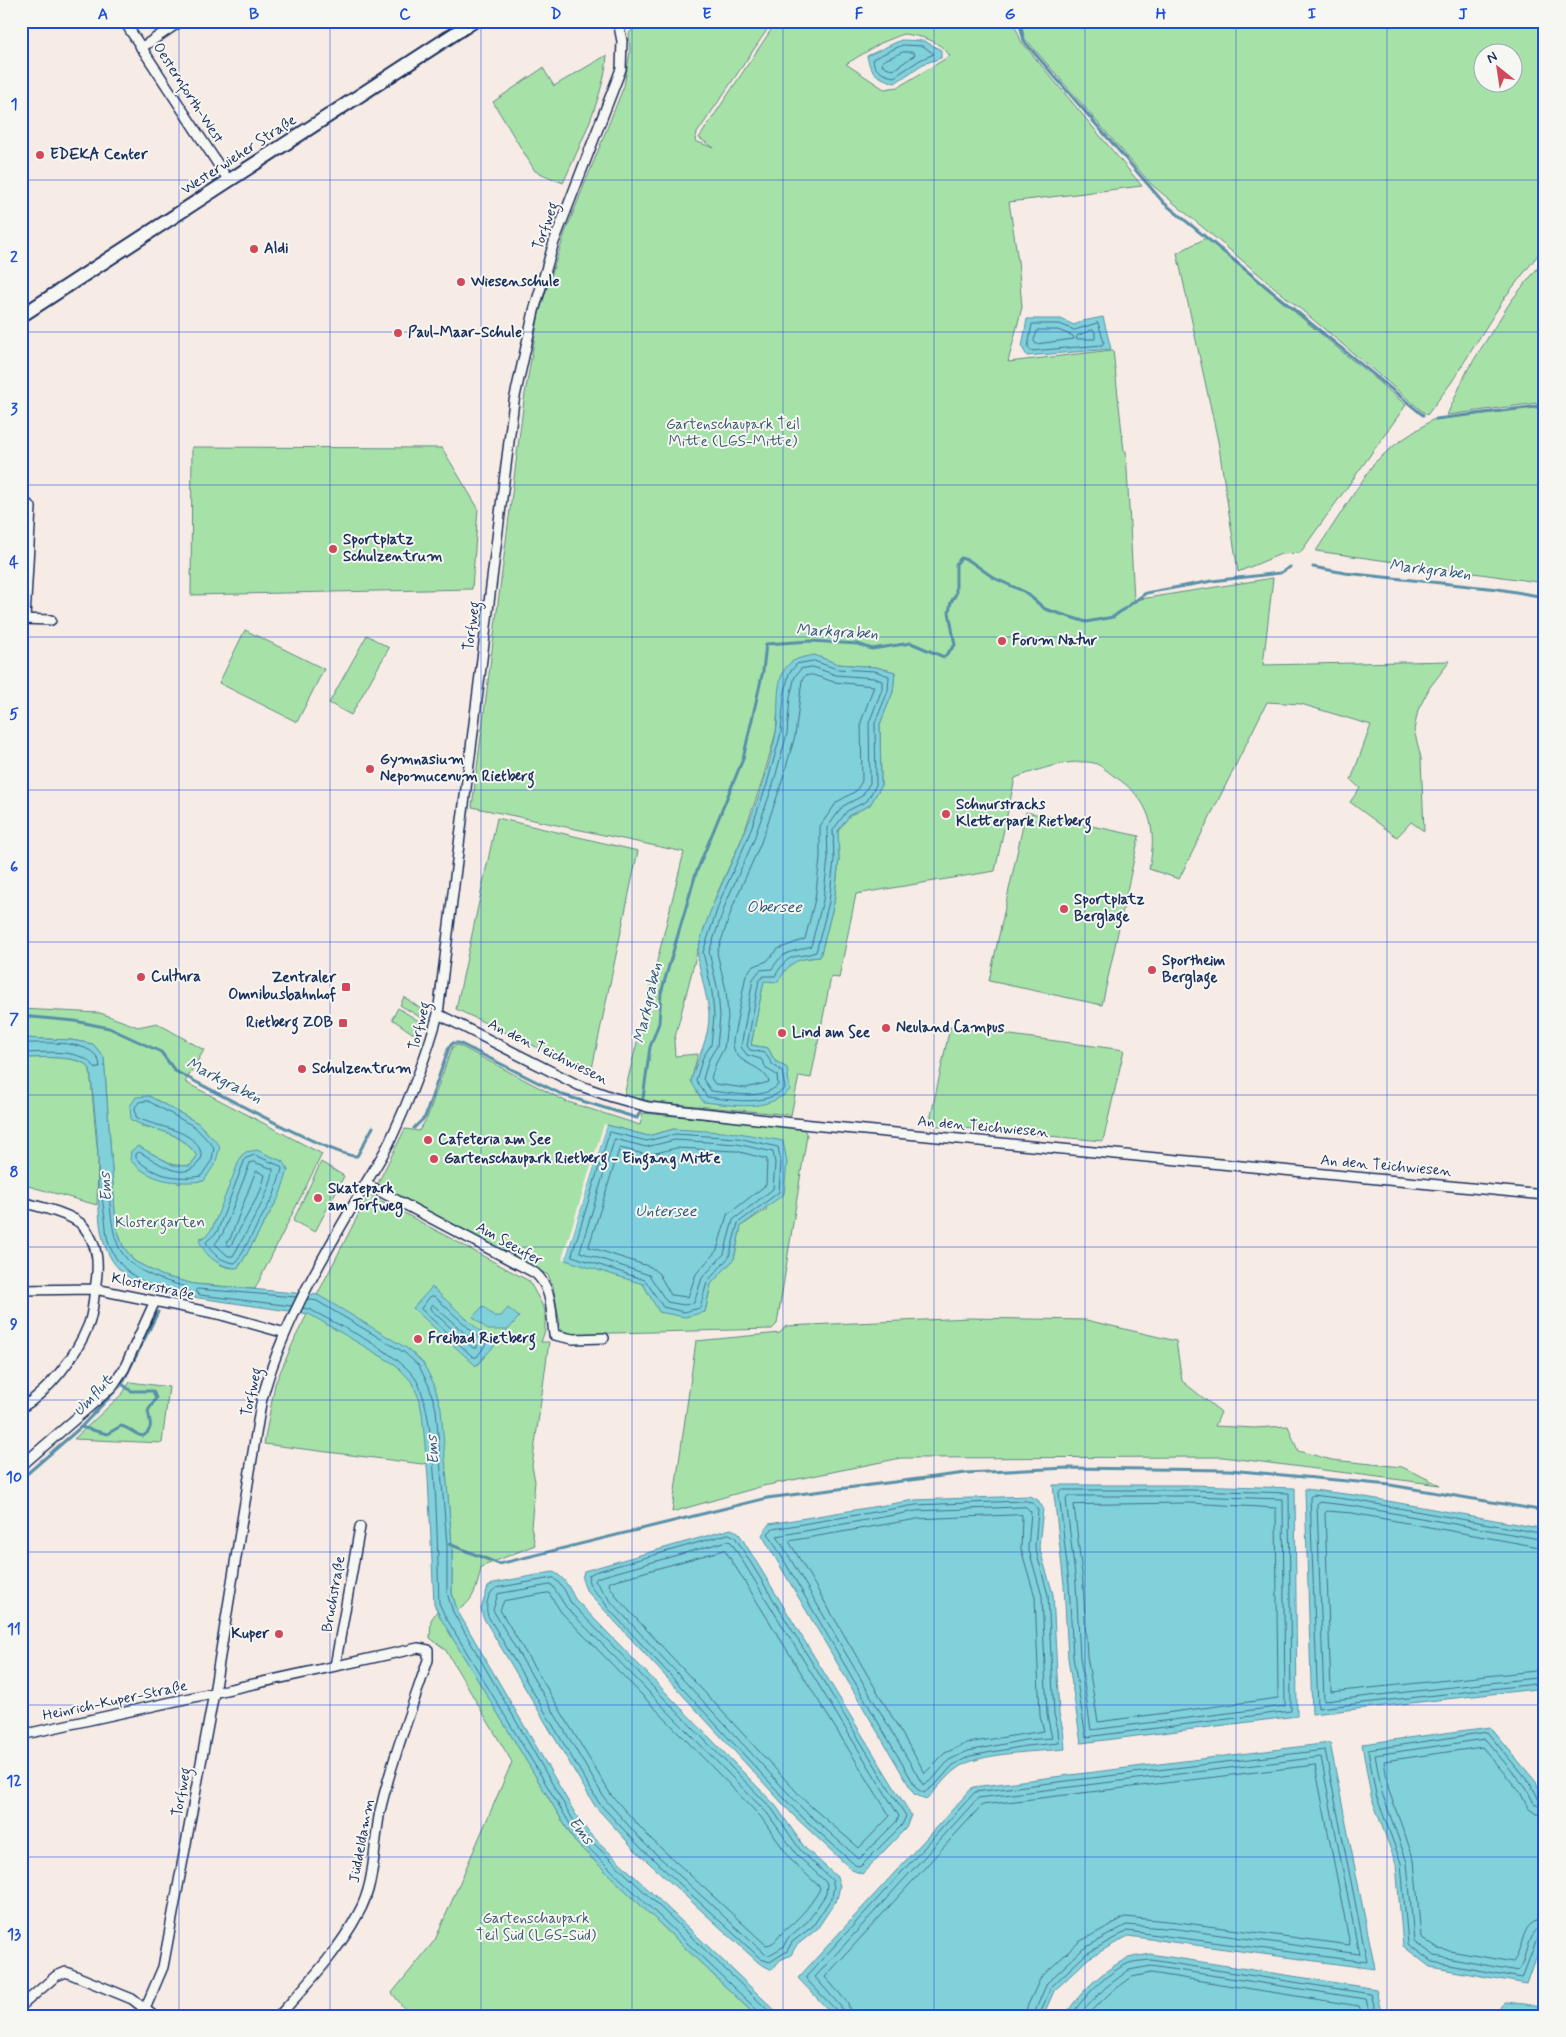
<svg xmlns="http://www.w3.org/2000/svg" width="1566" height="2037" viewBox="0 0 1566 2037" font-family="Mynerve,sans-serif">
<style>
.green{fill:#a6e2a8;stroke:#608883;fill-rule:evenodd}
.water{fill:#80d1da;stroke:#5890a8}
.pier{fill:#f7ebe5}
.lines{fill:none;stroke-linecap:round;stroke-linejoin:round}
.shore{stroke:#437090;stroke-width:1}
.stream{stroke:#5890a8;stroke-width:3}
.street-casing{stroke:#1b2f5e;stroke-width:12}
.secondary-casing{stroke:#1b2f5e;stroke-width:16}
.street{stroke:#f6f6f2;stroke-width:9}
.secondary{stroke:#f6f6f2;stroke-width:12}
.grid{fill:none;stroke:#1d4ed8;stroke-width:1;stroke-opacity:0.55}
.poi-dot{fill:#d1495b;stroke:#f6f6f2;stroke-width:2}
.labels{text-anchor:middle;dominant-baseline:central;stroke-width:4;stroke-linejoin:round;paint-order:stroke}
.street-label{font-size:15px;fill:#1b2f5e;stroke:#f6f6f2}
.poi-label{font-size:15px;font-weight:bold;fill:#1b2f5e;stroke:#f6f6f2;text-anchor:start}
.park-label{font-size:15px;fill:#3e5c70;stroke:#f6f6f2}
.water-label{font-size:16px;font-style:italic;fill:#34587d;stroke:#f6f6f2}
.neatline{fill:none;stroke:#1d4ed8;stroke-width:2}
.grid-label{font-size:16px;text-anchor:middle;font-weight:bold;fill:#1d4ed8}
</style>
<rect width="100%" height="100%" fill="#f7ebe5"/>
<filter id="ink" filterUnits="userSpaceOnUse"><feTurbulence type="fractalNoise" baseFrequency=".02" numOctaves="2"/><feDisplacementMap in="SourceGraphic" scale="10" xChannelSelector="R" yChannelSelector="G"/><feConvolveMatrix kernelMatrix="1 2 1 2 8 2 1 2 1" color-interpolation-filters="sRGB"/></filter>
<g filter="url(#ink)">
<path class="green" d="M642,21H773L697,133L695,141L714,148L699,138L777,21H1009L1016,28L1021,41L1142,186L1009,202L1018,261L1022,307L1008,362L1113,350L1124,451H1126L1134,600L1273,578L1263,665L1450,661L1430,687L1418,710L1414,730L1421,758L1424,831L1411,822L1397,837L1350,802L1360,788L1351,780L1371,725L1301,704L1267,702L1179,879L1149,869C1158,828 1150,799 1114,776C1108,772 1101,765 1094,763C1072,758 1036,770 1015,778L995,871L856,894L839,978L831,977L811,1078L799,1076L791,1115L654,1102L624,1095L684,852L472,807L524,400L539,313L565,233L624,86L630,52L629,33ZM903,34C921,36 939,40 950,56L898,87L884,89L846,64L881,43ZM814,655L838,664L876,667L895,672L893,692L880,724L881,786L870,805L850,815L838,831L839,860L834,903L820,957L800,959L764,980L751,1045L768,1048L775,1061L787,1068L691,1081L698,1054L675,1056L674,1041L697,952L716,896L742,838L762,782L776,732L779,695Z
M1021,21H1545V246L1505,297L1451,383L1427,415L1151,184L1024,37ZM1484,52H1514V82H1484Z
M607,55C605,93 579,148 563,183L535,171L493,102L543,68L554,86Z
M1206,238L1406,405L1300,553L1281,554L1238,572L1218,441L1177,253Z
M1545,259V402L1447,415L1467,371L1511,301Z
M1545,407V583L1316,551L1374,463L1396,444L1432,420Z
M192,447L442,448L478,508L472,589L191,595Z
M245,630L324,669L297,722L219,683Z
M367,635L389,648L351,715L329,703Z
M1026,812L1139,836L1102,1005L989,981Z
M497,818L638,851L591,1073L456,1009Z
M404,997L425,1012L423,1019L400,1005Z
M398,1008L422,1023L418,1033H412L392,1019Z
M21,1009L100,1013L138,1027L157,1023L204,1050L185,1082L322,1154L255,1289L194,1284L163,1276L134,1261L123,1246L116,1226L104,1057L93,1044L71,1040L21,1038ZM149,1096L198,1123L220,1146L179,1184L147,1151L174,1165L190,1166L197,1156C183,1136 165,1130 141,1126ZM259,1152L284,1162L288,1171L277,1200L242,1262L239,1267C219,1272 206,1253 200,1238L208,1236L212,1229L220,1210Z
M950,1027L1124,1050L1103,1141L929,1125Z
M458,1045L565,1101L640,1125L643,1113L803,1128L807,1135L777,1324L772,1329L573,1334L561,1330L553,1286L548,1275L377,1185L405,1129L419,1131L427,1118L452,1047ZM607,1125L648,1136L674,1129L767,1209L741,1226L734,1259L711,1284L705,1312H660L643,1284Z
M21,1058C38,1058 82,1054 90,1069L98,1157L97,1205L21,1184Z
M321,1162L344,1176L315,1232L293,1221Z
M369,1194L529,1281L545,1310V1331L541,1342H549L532,1466L535,1481L531,1527L535,1545L481,1567C478,1584 474,1603 457,1610L452,1593V1545L445,1461L422,1464L264,1444L275,1384L296,1336Z
M970,1318L1086,1320L1176,1341L1182,1381L1221,1412L1215,1426L1255,1428L1288,1426L1298,1451L1332,1460L1402,1467L1440,1485L1223,1457L901,1458L763,1486L672,1512L696,1341L780,1333L786,1326Z
M130,1382L169,1387L162,1443L74,1439L123,1393Z
M437,1611L575,1842L756,2016H410L392,1993L435,1940L512,1762L445,1649L430,1638L431,1620Z"/>
<path class="water" d="M901,40L924,41L941,50V58L923,64L895,83C879,78 870,74 867,56Z
M1103,317L1111,349L1027,356L1022,347L1027,319H1061L1074,325L1083,321Z
M814,655L838,664L876,667L895,672L893,692L880,724L881,786L870,805L850,815L838,831L839,860L834,903L820,957C796,959 790,961 778,982L764,981L751,1045L768,1048L775,1061L787,1068L790,1090C765,1113 735,1105 703,1102L691,1081C697,1058 710,1038 709,1013C708,998 696,960 698,950C707,912 726,876 741,841C756,807 769,769 776,733C780,713 774,686 785,669C792,658 802,658 814,655Z
M21,1038L71,1040L93,1044L104,1057L116,1226L123,1246L134,1261L163,1276L194,1284L318,1295L408,1349L423,1363L434,1384L441,1408L452,1545V1593L457,1610L576,1815L589,1833L781,2016H756L575,1842L441,1619L434,1604L428,1477L422,1413L419,1398L411,1381L396,1365L309,1314L158,1292C87,1268 101,1216 98,1156C97,1127 93,1098 90,1069C82,1054 38,1058 21,1058Z
M149,1096L198,1123L220,1146L216,1162L204,1181C175,1184 151,1182 130,1160L131,1151L138,1146L173,1165L190,1166L197,1156C179,1129 157,1133 131,1120L130,1106L136,1097Z
M607,1125L648,1136L674,1129L739,1133L783,1141L787,1162L784,1194L741,1226L734,1259L711,1284L705,1312L685,1317L659,1312L643,1284L565,1260Z
M257,1150L284,1162L288,1171L279,1197L242,1262L237,1268C220,1267 205,1257 199,1240L207,1235L212,1229L241,1156L246,1152Z
M432,1287L495,1345L476,1366L413,1308Z
M483,1306L494,1316H501L508,1308L519,1317L508,1330H488L473,1317Z
M1053,1485H1190L1295,1488L1297,1716L1081,1743L1068,1658L1064,1585Z
M1305,1489L1354,1495L1545,1529V1688L1312,1714Z
M1029,1496L1038,1500L1043,1508L1039,1547L1053,1594L1059,1714L1063,1729L1065,1749C1037,1752 978,1752 956,1769C945,1777 937,1790 926,1799L914,1794L762,1535L769,1524L915,1500Z
M731,1529L738,1532L911,1815L906,1828L862,1874L852,1870L794,1816L586,1590L582,1579L584,1571Z
M553,1572C564,1576 570,1589 575,1599L776,1806L805,1848L837,1877L840,1886L837,1899L817,1929L796,1946L791,1955L780,1960L772,1970L759,1963L636,1851L595,1806L483,1617L481,1609L488,1587L494,1583Z
M1490,1727L1536,1782L1545,1801V1932L1527,1984L1430,1967L1403,1946L1396,1864L1371,1796L1362,1744Z
M1330,1743L1375,1969L1128,1936L1089,1958L1054,1991L1043,2016H834L798,1978L973,1787Z
M1150,1954L1376,1989L1382,2016H1065C1078,1994 1101,1972 1124,1960C1131,1956 1142,1956 1150,1954Z
M1505,2002L1543,2006L1545,2016H1491Z"/>
<path class="pier" d="M604,1124L607,1125L565,1260L562,1259Z"/>
<g class="lines">
<path class="shore" d="M903,45L923,46L934,54L920,60L894,77C884,75 873,71 873,59Z
M903,52H913L915,55L893,70L882,65L883,61Z
M1098,323L1104,342L1102,345L1031,351L1028,347L1032,324H1060L1074,330Z
M1038,330H1058L1073,336L1074,339L1036,344L1034,341Z
M1093,330L1095,332V339H1076L1077,336Z
M814,661L837,669L875,671L889,676L888,691L875,723L876,785L867,801L847,811L833,830L834,860L829,902L816,952C792,960 791,950 775,976H764L759,980L747,1046L750,1050L765,1053L772,1064L782,1071L785,1088C765,1107 732,1100 707,1097L696,1080L703,1057L711,1045L714,1016L712,992L703,952L721,898L747,840L767,784L781,733L784,696L789,673L797,664Z
M813,667L836,675L874,678L882,681V689L869,723L870,783L862,796L843,806L827,828L828,859L823,900L811,946C792,953 784,949 772,969L760,970L753,979L741,1047L747,1055L761,1059L767,1069L777,1075L778,1085C762,1101 731,1093 711,1091L703,1079L709,1059L717,1046L720,1016L718,991L709,952L727,900L753,842L773,785L787,734L790,697L795,676L801,669Z
M813,675L834,682L874,686L861,722L862,781L856,791L837,802L820,826V859L815,899L805,939L778,949L767,961L752,967L746,975L733,1040C731,1066 763,1062 769,1082L746,1088L715,1084L711,1078L716,1063L724,1048L728,1017L726,990L717,953L734,903L760,845L780,788L795,736L802,680L805,676Z
M21,1043C43,1044 99,1037 100,1067L96,1069C83,1047 44,1053 21,1053
M148,1101L195,1127L214,1147L212,1160L201,1176C178,1180 152,1176 136,1158V1154L139,1152C159,1162 186,1187 202,1157C198,1128 155,1128 136,1117L135,1107L139,1102Z
M610,1132L647,1141L675,1134L738,1138L778,1147L781,1162L779,1192L738,1223L729,1257L707,1282L700,1308L684,1312L663,1307L645,1280L572,1256Z
M615,1139L646,1147L675,1140L737,1144L773,1152L775,1163L773,1189L733,1220L724,1254L702,1278L694,1303L684,1305L667,1302L649,1275L580,1252Z
M620,1148L648,1155L676,1148L736,1151L767,1159L766,1185L727,1215L717,1250L696,1274L688,1297L671,1295L659,1274L651,1267L589,1247Z
M255,1155L280,1166L282,1169L274,1195L238,1260L235,1263C223,1262 211,1254 206,1242L217,1232L245,1159Z
M254,1162L273,1169C274,1187 246,1232 236,1251L233,1256H228L215,1244L223,1233L250,1163Z
M257,1171L265,1175L261,1190L231,1245L228,1246L226,1242L230,1239L255,1173Z
M104,1176L108,1178C113,1249 113,1268 187,1287L188,1292C155,1292 118,1275 108,1241C106,1234 106,1226 105,1218C103,1206 100,1188 104,1176Z
M431,1296H434L486,1344L477,1357H473L421,1309Z
M307,1299L317,1301L405,1353L419,1366L429,1386L436,1409L447,1545V1593L453,1612L572,1818L586,1836L774,2016
M432,1304L477,1344V1348H473L430,1309Z
M292,1306L200,1295L195,1291L197,1289L296,1297
M303,1308L311,1310C340,1326 397,1352 415,1378C438,1409 437,1557 439,1603L445,1616L579,1839L757,2010L759,2016
M1061,1490H1190L1289,1493L1291,1711L1086,1737L1073,1657L1069,1584L1059,1493Z
M1068,1496H1190L1283,1499L1285,1706L1091,1730L1080,1657L1076,1584L1066,1499Z
M1027,1501L1034,1504L1038,1510L1035,1547L1048,1595L1054,1714L1058,1730L1059,1743L1026,1746L970,1756L953,1765L936,1784L924,1793L917,1789L768,1533L773,1529L916,1505Z
M1189,1503L1276,1508L1278,1698L1098,1722L1087,1656L1083,1583L1074,1505Z
M1026,1507L1031,1512L1028,1547L1042,1596L1047,1715L1052,1738L1025,1740L968,1751L949,1760L932,1780L923,1785L777,1536L916,1511Z
M1022,1515L1021,1549L1035,1597L1040,1716L1044,1731L967,1743L945,1753L925,1773L789,1541L917,1519Z
M729,1534L735,1537L906,1816L902,1825L860,1867L855,1865L798,1813L607,1607C603,1596 585,1588 589,1575L595,1572Z
M1545,1534L1353,1500L1313,1495L1310,1497L1318,1708L1545,1683
M1545,1540L1353,1506L1319,1502L1317,1504L1324,1701L1545,1677
M728,1541L731,1542L899,1816L897,1821L859,1859L802,1808L613,1604L595,1581L597,1578Z
M1545,1548L1352,1513L1327,1511L1325,1513L1331,1692L1545,1670
M725,1550L890,1816L859,1848L807,1803L619,1600L609,1585L610,1582Z
M554,1578L564,1589L571,1603L772,1809L801,1851L832,1880L834,1887L832,1897L813,1926L792,1942L787,1951L770,1962L761,1959L640,1847L599,1803L488,1616C485,1607 487,1593 496,1588Z
M552,1585L566,1607L767,1813L797,1855L827,1883L826,1894L808,1921L788,1938L783,1947L769,1955L765,1954L644,1843L605,1799L493,1610L498,1594Z
M549,1593L561,1612L761,1817L791,1860L820,1887L819,1891C806,1911 801,1916 784,1931C777,1937 776,1944 766,1945L650,1838L611,1795L500,1610L504,1601Z
M1545,1801L1539,1799L1531,1785L1487,1732L1368,1750L1376,1795L1401,1863L1408,1944L1432,1962L1522,1978L1538,1936L1545,1933
M1545,1808L1534,1803L1526,1788L1485,1739L1375,1755L1382,1793L1407,1862L1414,1941L1435,1956L1518,1971C1528,1959 1525,1928 1545,1927
M1545,1815L1536,1814L1528,1808L1520,1792L1482,1747L1384,1761L1389,1791L1414,1860L1421,1937L1438,1949L1513,1962C1525,1948 1519,1920 1545,1919
M837,2016L836,2010L807,1980L806,1977L975,1792L1325,1750L1367,1962L1127,1931L1086,1954L1051,1987L1039,2016
M844,2016L841,2007L815,1977L978,1798L1321,1757L1359,1954L1177,1929L1126,1925L1083,1949L1047,1983L1033,2016
M851,2016L848,2003L825,1977L982,1805L1315,1765L1350,1945L1178,1922L1125,1917L1079,1942L1041,1977L1027,2007L1025,2016
M1071,2016C1081,1999 1108,1972 1127,1964C1133,1961 1143,1961 1151,1960L1371,1994L1377,2016
M1078,2016L1106,1987L1129,1970L1151,1966L1366,1999L1370,2016
M1087,2016L1110,1993L1132,1977L1151,1973L1359,2006L1363,2016"/>
<path class="stream" d="M1019,21L1024,41L1164,203L1423,415
M1436,419L1545,405
M1313,567L1345,573L1498,589L1545,597
M21,1016L75,1021L109,1028L161,1052L175,1071C203,1085 338,1159 357,1156L373,1127
M643,1098L650,1047L659,1023L661,993L696,873L743,759L763,671L766,644L810,641L858,644L872,649L911,643L944,657L955,645L949,612L951,602L956,594V564L961,558L970,561L994,578L1025,592L1045,609L1086,622L1113,617L1146,593L1212,581L1280,573L1290,567
M414,1128L425,1117L449,1047L453,1043H459L563,1095L637,1118L640,1112
M81,1427L107,1434L121,1426C130,1428 135,1435 143,1436C154,1429 150,1422 148,1411L156,1398L153,1391H131L122,1384
M21,1479L81,1427L122,1384L158,1312
M449,1544L499,1564L767,1498L966,1473L1068,1468L1229,1470L1390,1485L1545,1511"/>
<defs>
<path id="street" d="M124,21L229,181
M141,48L181,21
M21,499L31,507L25,619
M21,619L51,620
M438,1014L578,1085L612,1097L648,1107L812,1125L1545,1195
M366,1184L535,1273C553,1288 551,1313 554,1335L573,1339L604,1338
M21,1202C37,1206 74,1214 84,1227C99,1246 99,1266 95,1289C93,1301 93,1315 88,1326C76,1356 49,1391 21,1408
M21,1290L95,1289L218,1314L285,1333
M21,1466L111,1388L124,1369L155,1301
M335,1666L360,1527
M21,1735L418,1648L428,1650V1660C411,1710 392,1760 380,1811C373,1846 376,1883 358,1914C338,1952 307,1984 279,2016
M21,2006L56,1976L66,1972L132,1999L154,2016
M138,2016L145,2009L163,1967L214,1693L261,1403C280,1329 320,1262 358,1197C368,1178 381,1160 390,1141C410,1098 426,1059 438,1014L514,401L534,311L554,242L621,69L622,41L618,21"/>
<path id="secondary" d="M21,316L474,21"/>
</defs>
<use href="#street" class="street-casing"/>
<use href="#secondary" class="secondary-casing"/>
<use href="#street" class="street"/>
<use href="#secondary" class="secondary"/>
</g>
</g>
<path class="grid" d="M179,21V2016M330,21V2016M481,21V2016M632,21V2016M783,21V2016M934,21V2016M1085,21V2016M1236,21V2016M1387,21V2016M21,180H1545M21,332H1545M21,485H1545M21,637H1545M21,790H1545M21,942H1545M21,1095H1545M21,1247H1545M21,1400H1545M21,1552H1545M21,1705H1545M21,1857H1545"/>
<g class="poi-dot">
<circle cx="40" cy="155" r="5"/>
<circle cx="254" cy="249" r="5"/>
<circle cx="461" cy="282" r="5"/>
<circle cx="398" cy="333" r="5"/>
<circle cx="333" cy="549" r="5"/>
<circle cx="1002" cy="641" r="5"/>
<circle cx="370" cy="769" r="5"/>
<circle cx="946" cy="814" r="5"/>
<circle cx="1064" cy="909" r="5"/>
<circle cx="1152" cy="970" r="5"/>
<circle cx="141" cy="977" r="5"/>
<rect x="341" y="982" width="10" height="10" rx="2.5"/>
<rect x="338" y="1018" width="10" height="10" rx="2.5"/>
<circle cx="886" cy="1028" r="5"/>
<circle cx="782" cy="1033" r="5"/>
<circle cx="302" cy="1069" r="5"/>
<circle cx="428" cy="1140" r="5"/>
<circle cx="434" cy="1159" r="5"/>
<circle cx="318" cy="1198" r="5"/>
<circle cx="418" cy="1339" r="5"/>
<circle cx="279" cy="1634" r="5"/>
</g>
<g class="labels">
<g class="street-label">
<text transform="translate(188 93) rotate(57)">Oesternforth-West</text>
<text transform="translate(239 155) rotate(-33)">Westerwieher Straße</text>
<text transform="translate(546 226) rotate(-70)">Torfweg</text>
<text transform="translate(472 626) rotate(-82)">Torfweg</text>
<text transform="translate(420 1026) rotate(-76)">Torfweg</text>
<text transform="translate(548 1052) rotate(26)">An den Teichwiesen</text>
<text transform="translate(983 1127) rotate(5)">An den Teichwiesen</text>
<text transform="translate(1386 1166) rotate(5)">An den Teichwiesen</text>
<text transform="translate(509 1244) rotate(29)">Am Seeufer</text>
<text transform="translate(153 1287) rotate(12)">Klosterstraße</text>
<text transform="translate(252 1392) rotate(-77)">Torfweg</text>
<text transform="translate(334 1594) rotate(-80)">Bruchstraße</text>
<text transform="translate(115 1701) rotate(-12)">Heinrich-Kuper-Straße</text>
<text transform="translate(182 1792) rotate(-79)">Torfweg</text>
<text transform="translate(362 1841) rotate(-80)">Jüddeldamm</text>
</g>
<g class="poi-label">
<text x="50" y="155">EDEKA Center</text>
<text x="264" y="249">Aldi</text>
<text x="471" y="282">Wiesenschule</text>
<text x="408" y="333">Paul-Maar-Schule</text>
<text x="343" y="540">Sportplatz<tspan x="343" dy="17">Schulzentrum</tspan></text>
<text x="1012" y="641">Forum Natur</text>
<text x="380" y="760">Gymnasium<tspan x="380" dy="17">Nepomucenum Rietberg</tspan></text>
<text x="956" y="805">Schnurstracks<tspan x="956" dy="17">Kletterpark Rietberg</tspan></text>
<text x="1074" y="900">Sportplatz<tspan x="1074" dy="17">Berglage</tspan></text>
<text x="1162" y="961">Sportheim<tspan x="1162" dy="17">Berglage</tspan></text>
<text x="151" y="977">Cultura</text>
<text x="336" y="978" text-anchor="end">Zentraler<tspan x="336" dy="17">Omnibusbahnhof</tspan></text>
<text x="333" y="1023" text-anchor="end">Rietberg ZOB</text>
<text x="896" y="1028">Neuland Campus</text>
<text x="792" y="1033">Lind am See</text>
<text x="312" y="1069">Schulzentrum</text>
<text x="438" y="1140">Cafeteria am See</text>
<text x="444" y="1159">Gartenschaupark Rietberg - Eingang Mitte</text>
<text x="328" y="1189">Skatepark<tspan x="328" dy="17">am Torfweg</tspan></text>
<text x="428" y="1339">Freibad Rietberg</text>
<text x="269" y="1634" text-anchor="end">Kuper</text>
</g>
<g class="park-label">
<text x="733" y="425">Gartenschaupark Teil<tspan x="733" dy="17">Mitte (LGS-Mitte)</tspan></text>
<text x="160" y="1223">Klostergarten</text>
<text x="536" y="1919">Gartenschaupark<tspan x="536" dy="17">Teil Süd (LGS-Süd)</tspan></text>
</g>
<g class="water-label">
<text transform="translate(1430 570) rotate(7)">Markgraben</text>
<text transform="translate(837 632) rotate(3)">Markgraben</text>
<text x="774" y="907">Obersee</text>
<text transform="translate(648 1003) rotate(-77)">Markgraben</text>
<text transform="translate(224 1081) rotate(27)">Markgraben</text>
<text transform="translate(106 1187) rotate(-93)">Ems</text>
<text x="666" y="1211">Untersee</text>
<text transform="translate(93 1396) rotate(-47)">Umflut</text>
<text transform="translate(433 1450) rotate(-94)">Ems</text>
<text transform="translate(581 1831) rotate(53)">Ems</text>
</g>
</g>
<rect width="1566" height="2037" fill="none" stroke="#f6f6f2" stroke-width="55"/>
<g transform="translate(1498 68) rotate(330)"><circle r="24" fill="#f6f6f2" stroke="#9ea6b7"/>
<path d="M0-4L9 19L0 12L-9 19Z" fill="#d1495b"/>
<text y="-8" font-size="14" font-weight="bold" text-anchor="middle" fill="#1b2f5e">N</text>
</g>
<rect x="28" y="28" width="1510" height="1982" class="neatline"/>
<g class="grid-label">
<text x="103" y="19">A</text>
<text x="254" y="19">B</text>
<text x="405" y="19">C</text>
<text x="556" y="19">D</text>
<text x="707" y="19">E</text>
<text x="859" y="19">F</text>
<text x="1010" y="19">G</text>
<text x="1161" y="19">H</text>
<text x="1312" y="19">I</text>
<text x="1463" y="19">J</text>
<text x="14" y="109">1</text>
<text x="14" y="262">2</text>
<text x="14" y="414">3</text>
<text x="14" y="567">4</text>
<text x="14" y="719">5</text>
<text x="14" y="872">6</text>
<text x="14" y="1024">7</text>
<text x="14" y="1177">8</text>
<text x="14" y="1329">9</text>
<text x="14" y="1482">10</text>
<text x="14" y="1634">11</text>
<text x="14" y="1786">12</text>
<text x="14" y="1939">13</text>
</g>
</svg>
